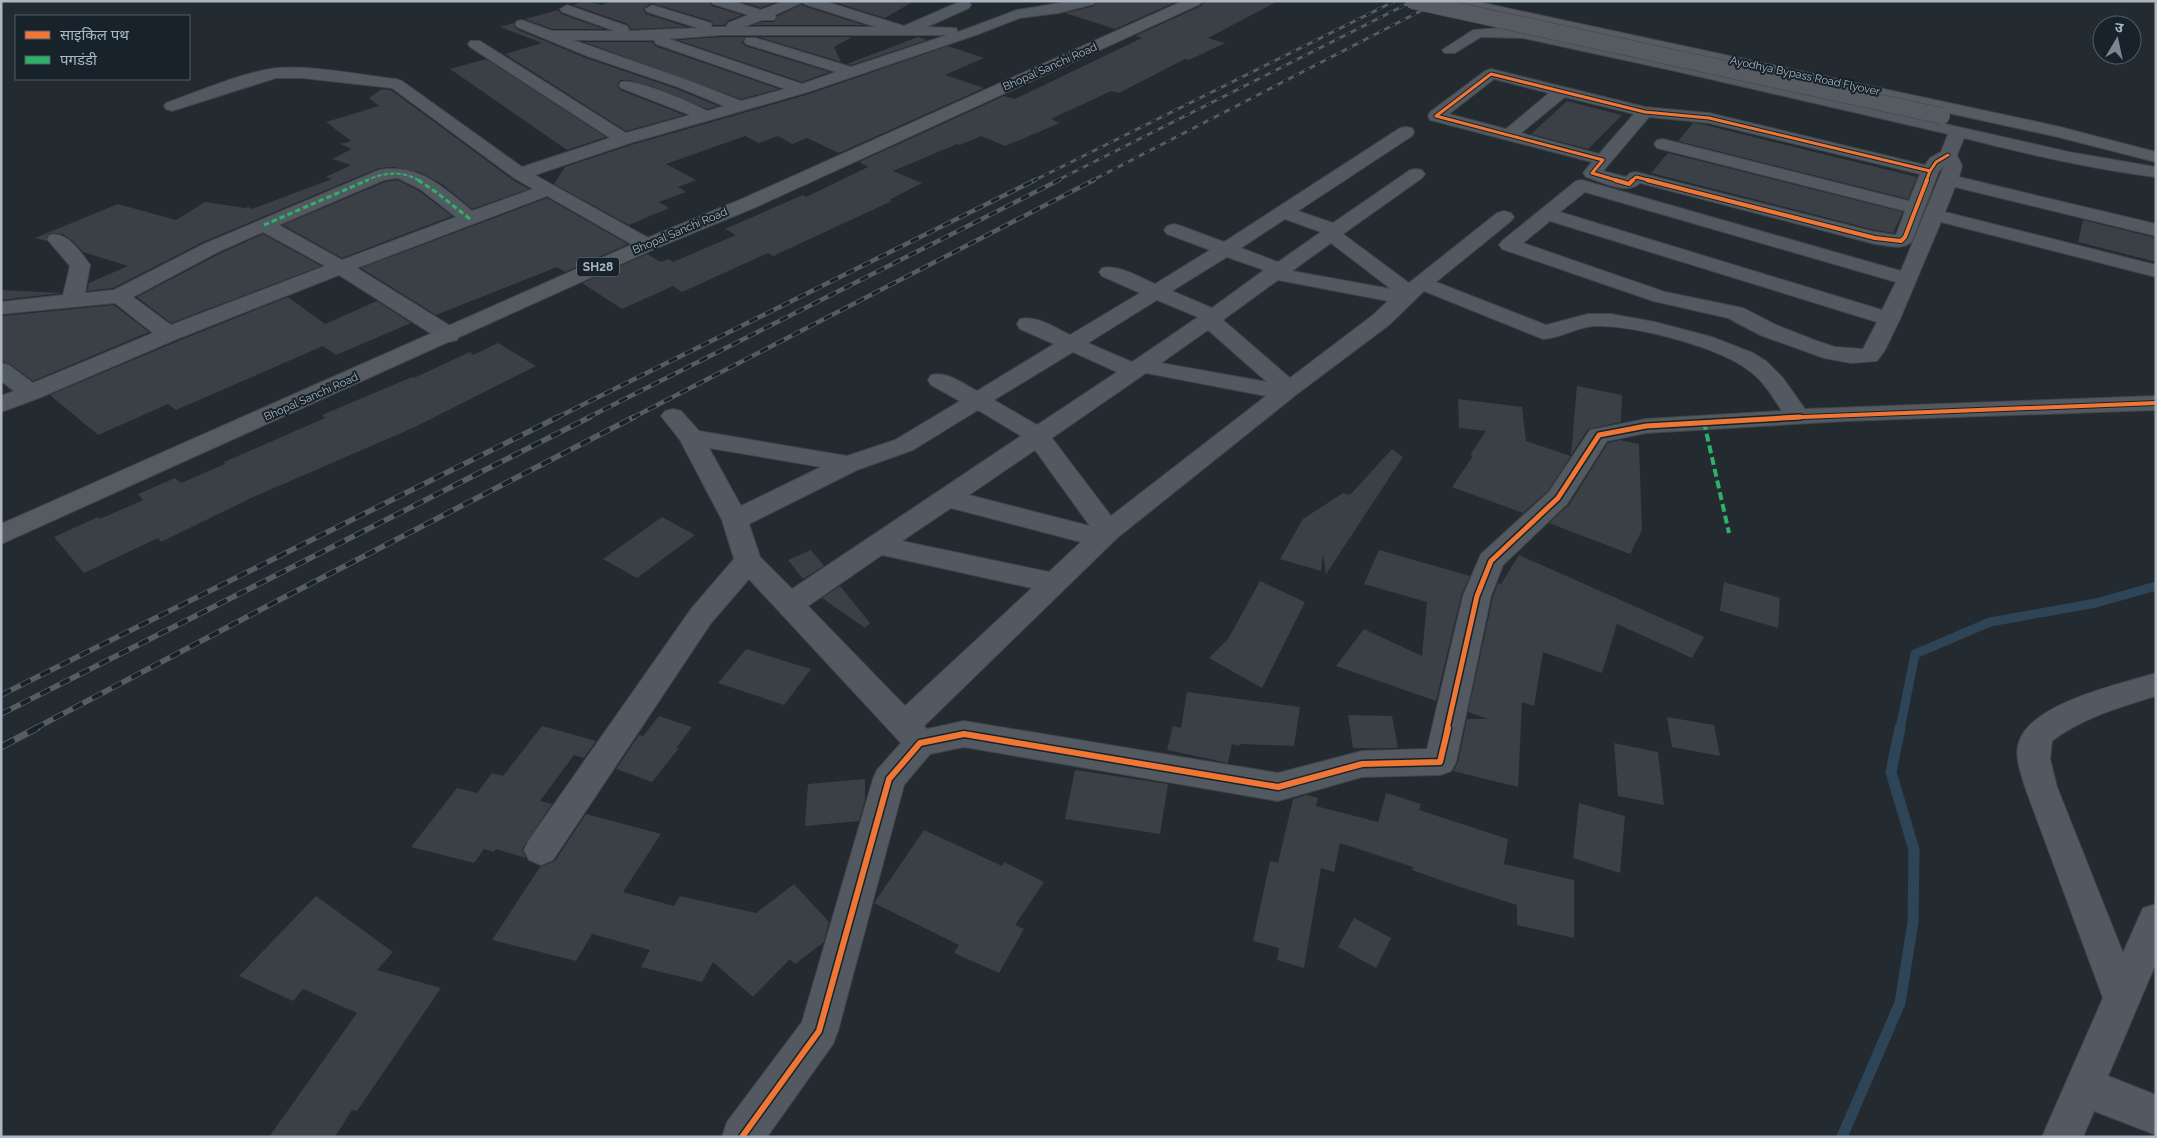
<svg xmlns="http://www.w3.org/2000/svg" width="2157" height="1138" viewBox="0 0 2157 1138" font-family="Raleway,'Noto Sans Devanagari',sans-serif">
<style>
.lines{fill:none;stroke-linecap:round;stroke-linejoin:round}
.stream-far1{stroke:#2e4557;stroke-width:9}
.stream{stroke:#2e4557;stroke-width:11}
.building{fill:#3a4045}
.minor-casing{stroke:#3f4449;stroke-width:2}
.major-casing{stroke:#40474d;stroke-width:2}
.minor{fill:#525960;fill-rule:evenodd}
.major{fill:#555b61;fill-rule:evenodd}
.rail-far3-casing{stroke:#565d62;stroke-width:3}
.rail-far2-casing{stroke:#565d62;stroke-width:4.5}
.rail-far1-casing{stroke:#565d62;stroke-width:5.5}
.rail-casing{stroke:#565d62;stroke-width:7}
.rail-far3{stroke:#17222a;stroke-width:2;stroke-dasharray:6;stroke-linecap:butt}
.rail-far2{stroke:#17222a;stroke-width:3;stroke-dasharray:9;stroke-linecap:butt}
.rail-far1{stroke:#17222a;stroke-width:4;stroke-dasharray:11;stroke-linecap:butt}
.rail{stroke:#17222a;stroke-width:5;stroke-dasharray:15;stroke-linecap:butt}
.major-bridge-casing{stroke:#40474d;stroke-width:17;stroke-linecap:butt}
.major-bridge{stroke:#555b61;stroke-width:16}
.quiet-far2{stroke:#2db169;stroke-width:2;stroke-dasharray:4.5 2;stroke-linecap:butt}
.quiet-far1{stroke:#2db169;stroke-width:3;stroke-dasharray:5.5 3;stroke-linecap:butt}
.quiet{stroke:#2db169;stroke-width:4;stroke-dasharray:8 4;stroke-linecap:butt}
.cycleway-far3-casing{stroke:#17222a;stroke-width:5}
.cycleway-far2-casing{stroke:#17222a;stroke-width:6}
.cycleway-far1-casing{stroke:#17222a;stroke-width:8}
.cycleway-casing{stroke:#17222a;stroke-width:9}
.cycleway-far3{stroke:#f07635;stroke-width:3}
.cycleway-far2{stroke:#f07635;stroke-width:4}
.cycleway-far1{stroke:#f07635;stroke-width:5}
.cycleway{stroke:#f07635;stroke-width:6}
.labels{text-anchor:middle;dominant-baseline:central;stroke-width:4;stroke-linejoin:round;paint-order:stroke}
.far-street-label{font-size:11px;fill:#abb8c4;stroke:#17222a}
.shield{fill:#17222a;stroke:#7f8b96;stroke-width:1}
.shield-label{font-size:12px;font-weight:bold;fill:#abb8c4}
</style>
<rect width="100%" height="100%" fill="#232a30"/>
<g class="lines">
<path class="stream-far1" d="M1900,729L1915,654L1990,622L2096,603L2156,586"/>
<path class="stream" d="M1842,1137L1900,1003L1913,922L1914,850L1891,772L1900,728"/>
</g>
<path class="building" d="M584,1L602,5L613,1H709L712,6L742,15L727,21L725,25H713L712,21L651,3L643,9L646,14L687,27L631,29L628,24L573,5Z
M740,1H778L761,8Z
M831,1H914L885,18Z
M1098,1H1178L1115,29L1065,13L1094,6Z
M1204,1H1278L1208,38L1225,43L1189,60L1185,59L1119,93L1111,91L1051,119L1060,123L1005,146L981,136L960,145L957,144L893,171L922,183L889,200L892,201L773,256L768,253L682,292L673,286L622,309L582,283L647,254L661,262L668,259L673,262L736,235L725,229L803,195L806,197L868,167L859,162L1004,96L1015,99L1142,38L1135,36L1201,6Z
M802,4L803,6L864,25H754L762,22H774L778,16Z
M558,10L561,14L604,29H552L525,19Z
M513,23L516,29L586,58L677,89L718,106L707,109L651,86L628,80H621L617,84L620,90L684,115L626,131L505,54L542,43L500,27Z
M721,37H745L742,42L745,46L830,72L802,82L678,40Z
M759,37H852L834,47L841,62Z
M918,37L927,40L851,65L847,64Z
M584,42H653L655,46L779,89L741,99Z
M948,46L984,58L945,75L984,88L839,153L807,138L792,144L778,136L759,143L745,136L666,164L696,180L678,187L686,192L659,202L669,208L629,225L554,184L565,167L631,145L809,94Z
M486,59L606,137L567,150L450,69Z
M382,89L391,90L513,180L529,189L472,209L442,184L419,172L394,167L379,168L203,242L113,288L87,291L89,283L128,266L83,252L74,242L63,234L50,233L46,238L47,241L35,238L118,204L176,220L205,202L245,208L249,207L252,209L332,179L326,177L351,165L332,159L352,149L340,144L351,141L326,122L379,106L369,98Z
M1567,101L1622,115L1588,149L1531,134Z
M1693,123L1701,124L1917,177L1908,199L1678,141Z
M1668,153L1903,212L1893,233L1875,230L1651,173Z
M398,180L419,191L452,216L342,258L283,225L385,182Z
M547,198L628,244L565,272L557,267L436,315L361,268Z
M2083,220L2156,238V262L2078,242Z
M263,234L321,266L171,323L137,297L219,254Z
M1,290L62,293L1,300Z
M288,297L325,324L377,301L411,323L336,355L323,346L176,410L168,404L98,435L50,395L178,341Z
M114,305L149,332L33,381L10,364L1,361V316Z
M498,343L536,366L415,427L249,499L161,542L158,538L84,573L54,537L98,517L100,519L143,500L138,494L175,478L181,483L225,464L224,462L325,418L322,415L412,377L414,378L470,352L473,355Z
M1577,386L1622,395L1621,422L1588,429L1571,455Z
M1458,399L1522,407L1526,441L1571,456L1548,491L1523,513L1452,487L1473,456L1470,455L1486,431L1459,428Z
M1620,440L1639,444L1642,530L1630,554L1549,523L1569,505L1608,443Z
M1392,449L1403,457L1326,574L1323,554L1321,571L1280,559L1303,519L1343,493L1350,495Z
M662,517L695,535L637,578L603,559Z
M811,550L824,566L803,579L788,560Z
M1379,550L1470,576L1461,596L1436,701L1336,666L1364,629L1422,656L1427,602L1364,584Z
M1519,555L1704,637L1692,658L1617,624L1602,673L1543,652L1534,706L1522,702L1518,787L1453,771L1458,762L1467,719H1488L1468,712L1493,597L1498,583L1501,584Z
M1260,581L1305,602L1262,688L1209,658L1228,639Z
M1724,582L1780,598L1778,628L1720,611Z
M840,586L870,623L865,628L822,598Z
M746,649L811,669L784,705L718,683Z
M1187,692L1300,707L1294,746L1240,744L1239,746L1232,744L1228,763L1167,750L1173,726L1181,728Z
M1348,715L1392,716L1398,748H1353Z
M659,716L692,727L676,748H679L652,782L616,769L639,735L643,736Z
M1667,717L1714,725L1720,756L1672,747Z
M542,726L596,741L584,758L574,755L540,801L552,804L522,849L526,858L496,849L494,852L484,849L474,863L411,847L457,788L477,793L492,773L503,776Z
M1614,743L1658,752L1664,805L1618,796Z
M1075,770L1168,784L1160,834L1065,819Z
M865,779V800L859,821L805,826L808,784Z
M1386,793L1421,804L1419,810L1508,839L1504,864L1574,880V938L1517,925V905L1460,887L1412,870L1413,867L1340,843L1334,872L1321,868L1304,968L1277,960L1279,948L1253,941L1270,861L1278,863L1293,799L1307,795L1318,798L1316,806L1378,822Z
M1579,803L1625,816L1620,873L1573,858Z
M586,814L661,834L623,892L674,906L680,896L756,913L794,884L829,922L824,942L795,964L790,959L753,997L713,962L702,982L641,967L650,950L592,934L576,961L492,940L540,867L555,861Z
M924,830L1002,866L1004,862L1044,882L1015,925L1024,929L999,973L954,953L959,945L874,903Z
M316,896L393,952L377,970L441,988L357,1111L352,1110L335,1137H269L357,1013L303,989L293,1001L239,976Z
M1354,918L1391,938L1376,968L1338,947Z"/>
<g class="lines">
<defs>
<path id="minor" d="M711,1H733L761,10L784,1H824L904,26L959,2H969L971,5L969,8L927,27L956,28L958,32L1017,10L1072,1H1096L1094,4L1059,13L1020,18L976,35L808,92L630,143L535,175L654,241L657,245L654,249L647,251L640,249L547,196L357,268L457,330L460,335L457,340L449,342L441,340L339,275L177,339L39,398L1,412V396L14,391L1,381V363L9,365L33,383L153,333L115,303L1,314V302L63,295L70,266L47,239L50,235C67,231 81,252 90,265L85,293L114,290L204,244L379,170C419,163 444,188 472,211L533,189L514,178L392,88L302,78H276L172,111L166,109L164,106L166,103C199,91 243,72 277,68C313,65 360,75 396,79L402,81L522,167L610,138L470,47L468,44L470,41H480L626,133L690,115L621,88L619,85L621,82C635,78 692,103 707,111L724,106L678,87L587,56L517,27L515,24L517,21L522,20L552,31H615L562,12L560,9L567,5L627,26L629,29L628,31L698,28L647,12L645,9L652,5L711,23L712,27H726L728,23L748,15L713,4ZM803,2L804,4L876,27H744L762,20H774L776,17L775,15ZM721,35H947L851,67L756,38H746L744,41L746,44L836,72L802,84L669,39ZM573,40H654L656,44L785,89L741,101L690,81ZM398,178L420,189L456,217L342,260L279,225L384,180ZM263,232L325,266L171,325L133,297L218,252Z
M1499,28L1523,30L1624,51L2069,152L2156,167V177C2091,169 2027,154 1964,138L1957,155L1962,166L1959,177L2156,224V236L1955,187L1945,212L2156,265V277L1941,222L1900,319L1885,350L1877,361L1851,363L1824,358L1760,335L1728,318L1653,301L1502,249L1499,245L1502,241L1576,181L1582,180L1901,271L1944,166L1939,171L1912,241C1903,251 1887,245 1875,244L1640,183C1627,196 1601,181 1586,177L1583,173L1592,162L1430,120L1428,116L1430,112L1485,71L1491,69L1645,107L1709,113L1925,165L1930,158L1941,152L1948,134L1675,71L1523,38L1481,37L1455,53H1445L1442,50L1473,30ZM1494,79L1549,93L1506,129L1449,114ZM1565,97L1634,114L1599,154L1521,133ZM1649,117L1709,123L1920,174L1909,201L1663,139L1657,140L1654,144L1657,148L1905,211L1896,235L1875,232L1636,172L1630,173L1626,177L1603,171ZM1585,192L1896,282L1882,310L1560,212ZM1550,221L1877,322L1863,349L1835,347L1817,341L1776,325L1743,308L1665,292L1523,243Z
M1406,127L1412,128L1414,132L1412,136L1298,211L1333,223L1410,170L1416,169L1422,170L1425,174L1422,178L1343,234L1409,283L1497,213L1504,211L1511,213L1514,217L1511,221L1436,282L1546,325L1588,314H1611L1655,322L1712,337L1753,353L1766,361L1783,378L1805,409L2156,396V410L1847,421L1646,433L1607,441L1567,504L1503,565L1491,596L1456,762L1451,771L1440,775L1362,777L1278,801L964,747L930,754L904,785L838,1031L833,1044L767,1137H722L727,1122L802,1022L873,779L877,770L901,743L749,579L711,623L553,860L541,865L529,860L524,850L529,840L691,609L734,559L722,520L680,440L661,416L665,411L673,409L681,411L699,431L847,456L895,440L960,401L931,385L928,380L931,375C947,371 962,383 977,391L1054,344L1020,329L1017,324L1020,319C1037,315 1055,328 1070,335L1140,293L1102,276L1099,272L1102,268C1118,264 1139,277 1155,284L1210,250L1167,234L1164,230L1167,226L1174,224L1181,226L1224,242L1400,128ZM1285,219L1321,232L1278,262L1241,248ZM1331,243L1391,289L1292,271ZM1227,257L1264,270L1212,308L1172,291ZM1278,280L1388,301L1373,315L1290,378L1223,320ZM1424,291L1543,339C1561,338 1577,327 1595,326C1634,325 1721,347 1751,372C1764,382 1773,397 1782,411L1646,419L1590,430L1549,492L1481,554L1463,596L1427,749L1362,751L1278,773L964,721L927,729L924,726L1117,538L1297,394L1389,325ZM1157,300L1198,317L1132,362L1088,343ZM1208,330L1267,382L1161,363ZM1073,352L1117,372L1037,425L994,400ZM1146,373L1266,396L1111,516L1052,438ZM978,410L1021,436L792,589L760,557L749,524L857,470L913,450ZM709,448L821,467L741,506ZM1035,450L1090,526L969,495ZM951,508L1081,542L1049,572L902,541ZM882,555L1032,588L905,706L808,606Z
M2156,673V696C2120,707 2082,718 2052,741L2050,759L2057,787L2123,953L2143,908L2156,904V963L2108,1076L2156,1095V1135L2094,1111L2083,1137H2042L2103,998L2025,787C2021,773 2014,756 2019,742C2031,703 2120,684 2156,673Z"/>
<path id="major" d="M1183,1H1202L1200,4L756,207L654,249L1,544V524L640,241L742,199Z
M1446,1H1474L2056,126L2156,152V162L2054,136L1453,5Z"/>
</defs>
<use href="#minor" class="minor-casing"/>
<use href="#major" class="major-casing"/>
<use href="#minor" class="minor"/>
<use href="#major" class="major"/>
<defs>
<path id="rail-far3" d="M1033,181L1395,1
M1056,181L1413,1
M1091,181L1440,1"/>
<path id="rail-far2" d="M556,418L1035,180
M587,418L1059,180
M632,418L1094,180"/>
<path id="rail-far1" d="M1,695L558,417
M1,714L590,417
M34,729L279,600L634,417"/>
<path id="rail" d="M1,747L37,728"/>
</defs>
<use href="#rail-far3" class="rail-far3-casing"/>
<use href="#rail-far2" class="rail-far2-casing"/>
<use href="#rail-far1" class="rail-far1-casing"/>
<use href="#rail" class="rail-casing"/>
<use href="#rail-far3" class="rail-far3"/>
<use href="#rail-far2" class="rail-far2"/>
<use href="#rail-far1" class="rail-far1"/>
<use href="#rail" class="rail"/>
<defs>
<path id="major-bridge" d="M1413,1L1942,116"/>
</defs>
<use href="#major-bridge" class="major-bridge-casing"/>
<use href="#major-bridge" class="major-bridge"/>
<path class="quiet-far2" d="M365,181C385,172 401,170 420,181"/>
<path class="quiet-far1" d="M418,180L436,192L470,219
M264,225L368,180"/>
<path class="quiet" d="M1704,422L1729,533"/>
<defs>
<path id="cycleway-far3" d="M1930,171L1936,162L1948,155
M1619,181L1592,173L1603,160L1436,116L1491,74L1645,112L1709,118L1930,171
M1632,181L1636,177L1652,181
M1926,181L1930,171"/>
<path id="cycleway-far2" d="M1615,180L1629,184L1633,180
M1647,180L1875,238L1901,241L1905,237L1927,180
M1779,418L2156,403"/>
<path id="cycleway-far1" d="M1447,729L1477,596L1491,561L1558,498L1599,435L1646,426L1800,417"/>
<path id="cycleway" d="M742,1137L819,1031L889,779L920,743L964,734L1278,787L1362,764L1440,762L1448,728"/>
</defs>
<use href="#cycleway-far3" class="cycleway-far3-casing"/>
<use href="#cycleway-far2" class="cycleway-far2-casing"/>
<use href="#cycleway-far1" class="cycleway-far1-casing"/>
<use href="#cycleway" class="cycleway-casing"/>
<use href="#cycleway-far3" class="cycleway-far3"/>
<use href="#cycleway-far2" class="cycleway-far2"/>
<use href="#cycleway-far1" class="cycleway-far1"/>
<use href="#cycleway" class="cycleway"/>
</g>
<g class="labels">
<g class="far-street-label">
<text transform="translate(1050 67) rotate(-24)">Bhopal Sanchi Road</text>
<text transform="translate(1805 76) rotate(12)">Ayodhya Bypass Road Flyover</text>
<text transform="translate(680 231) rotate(-23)">Bhopal Sanchi Road</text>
<text transform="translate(311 397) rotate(-24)">Bhopal Sanchi Road</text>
</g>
<rect class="shield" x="577" y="257.5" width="42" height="19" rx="4"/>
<g class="shield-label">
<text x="598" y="267">SH28</text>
</g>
</g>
<rect width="2157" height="1138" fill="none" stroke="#abb8c4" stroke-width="5"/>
<rect x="15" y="15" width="175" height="65" fill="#17222a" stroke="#525e68"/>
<rect x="25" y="31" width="25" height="8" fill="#f07635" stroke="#525e68"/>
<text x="60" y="40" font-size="15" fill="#abb8c4">साइकिल पथ</text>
<rect x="25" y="56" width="25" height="8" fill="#2db169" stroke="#525e68"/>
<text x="60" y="65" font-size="15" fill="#abb8c4">पगडंडी</text>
<g transform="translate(2117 40) rotate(9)"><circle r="24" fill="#17222a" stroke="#525e68"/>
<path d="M0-4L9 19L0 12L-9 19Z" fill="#7b8690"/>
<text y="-8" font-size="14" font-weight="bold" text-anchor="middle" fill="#abb8c4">उ</text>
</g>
</svg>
